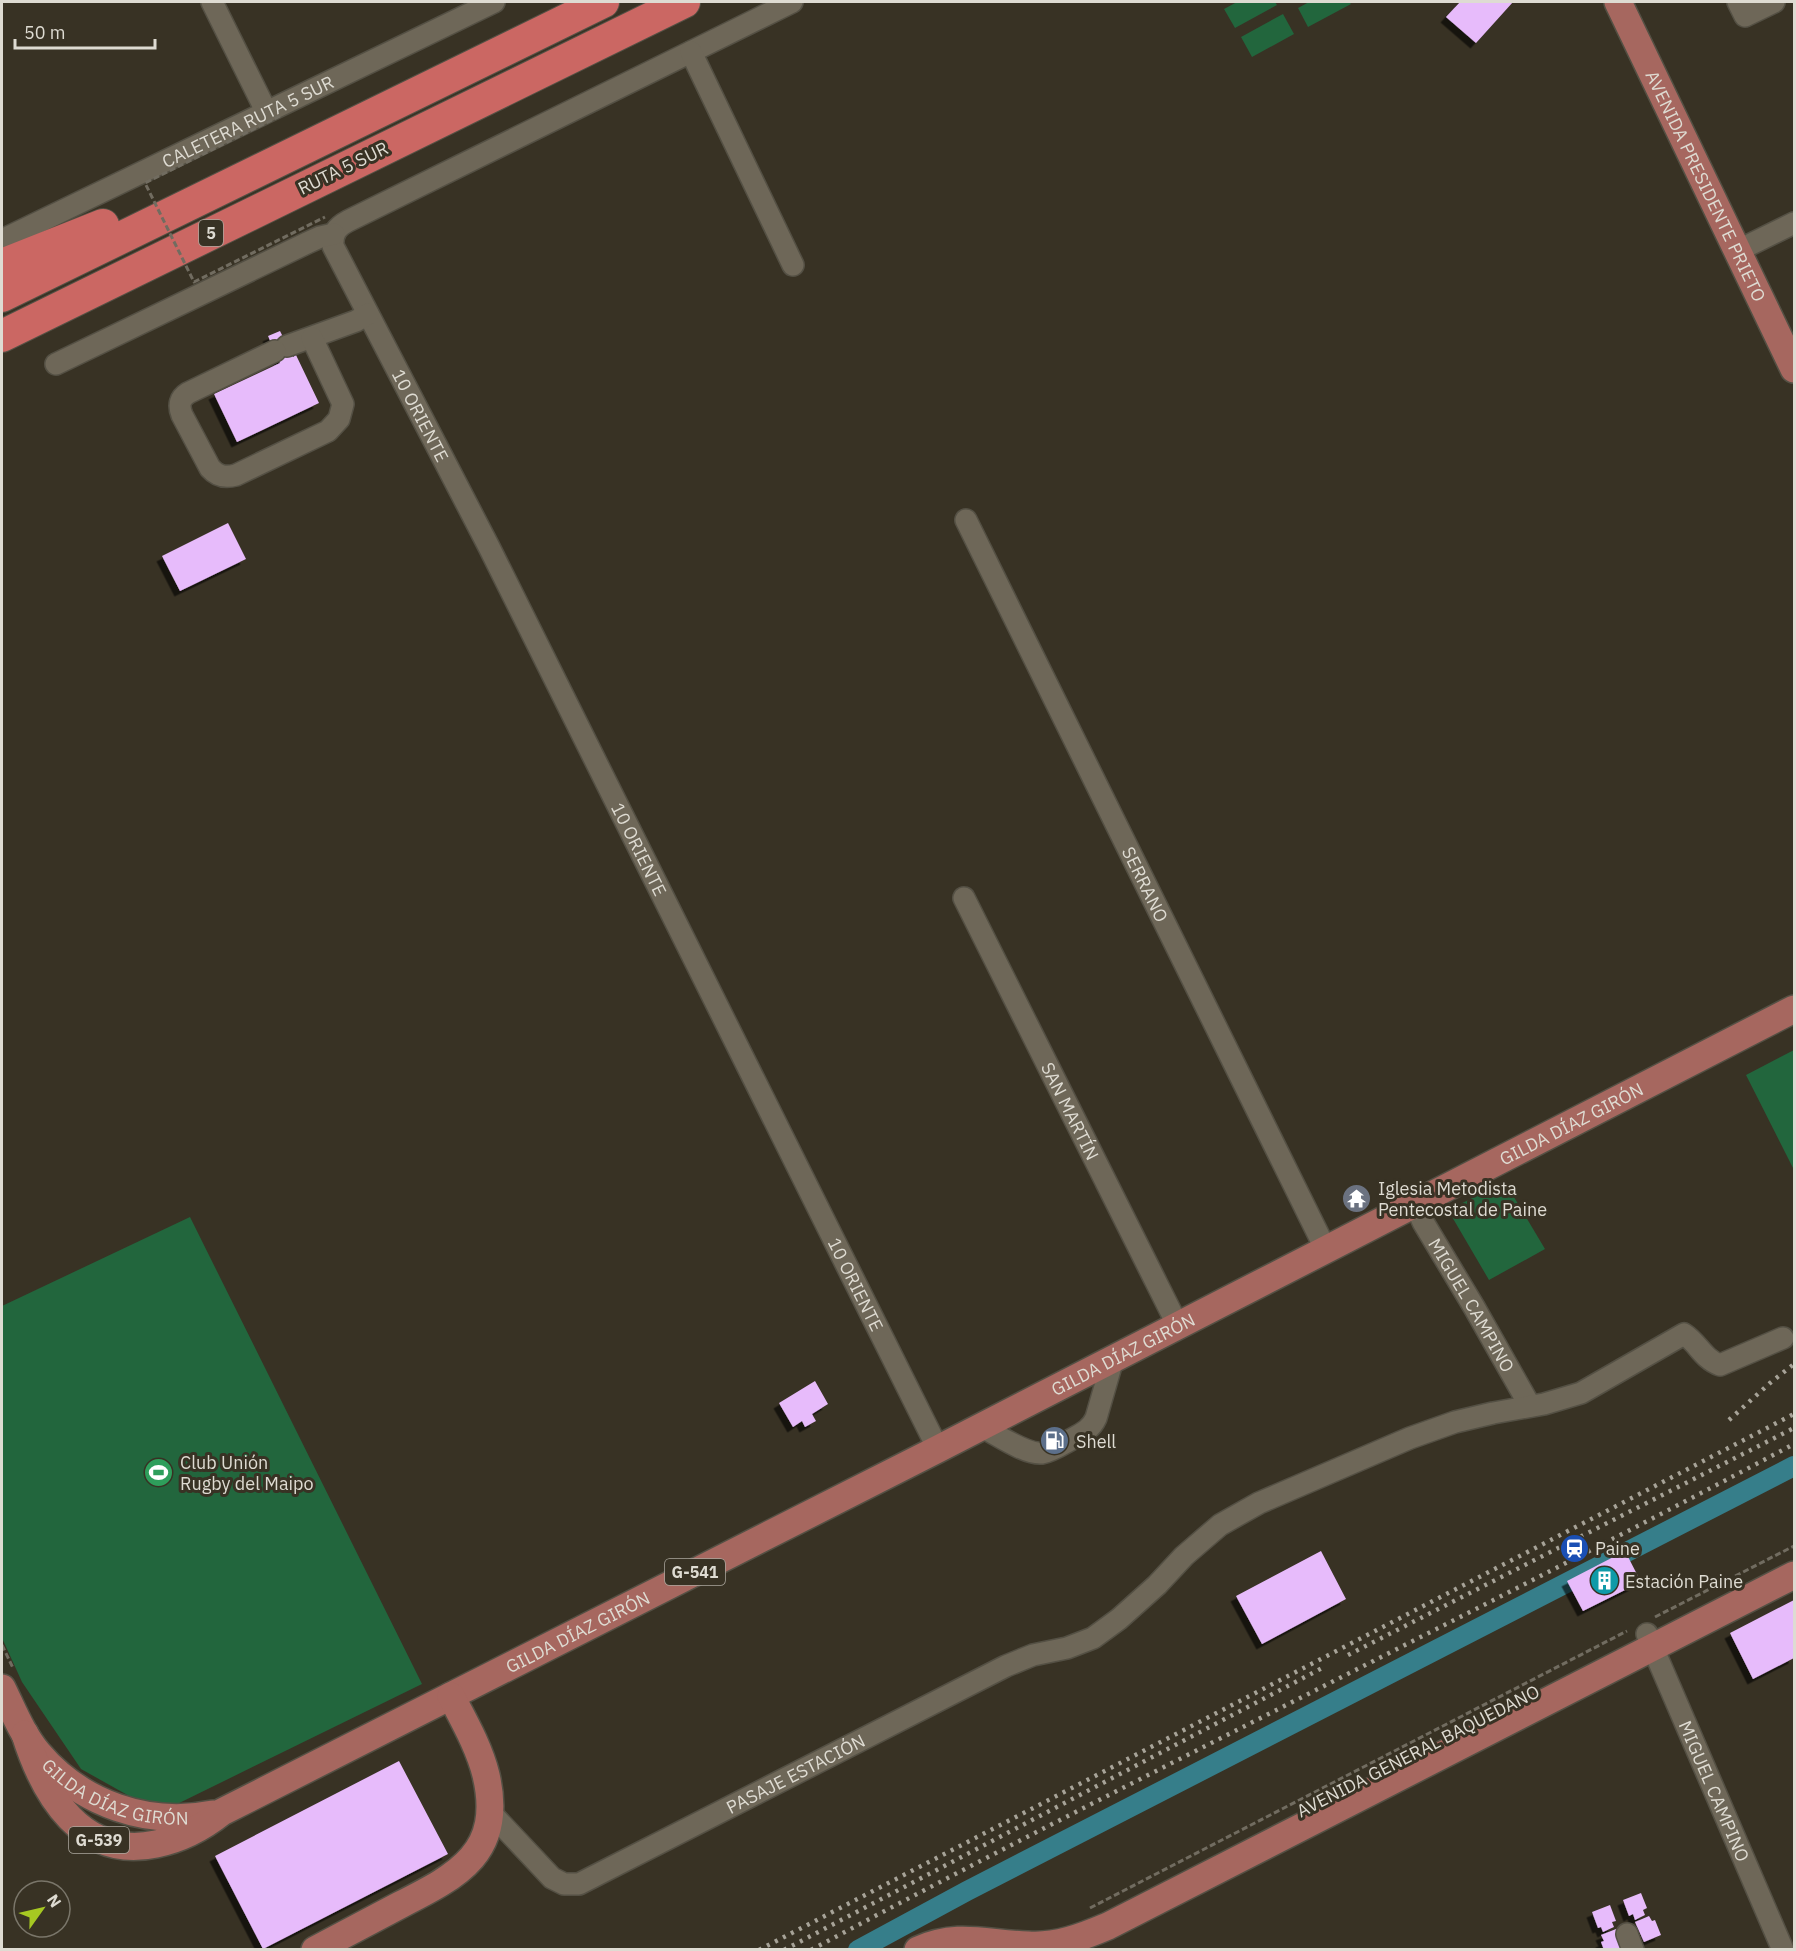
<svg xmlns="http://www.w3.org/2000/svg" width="1796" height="1951" viewBox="0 0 1796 1951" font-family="'IBM Plex Sans',sans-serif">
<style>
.green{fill:#22663d}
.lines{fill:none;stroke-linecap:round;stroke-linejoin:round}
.canal{stroke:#367e8a;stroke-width:20}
.building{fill:#e7bbfb;filter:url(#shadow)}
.minor-casing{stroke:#545044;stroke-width:24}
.major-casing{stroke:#545044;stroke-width:30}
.highway-casing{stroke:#545044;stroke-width:34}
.path{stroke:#716c60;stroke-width:3;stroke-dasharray:6 3;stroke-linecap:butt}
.minor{stroke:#6e6758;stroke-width:21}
.major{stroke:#a6675f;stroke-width:27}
.highway{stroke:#cb6763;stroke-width:32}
.rail{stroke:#a7a398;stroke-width:4.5;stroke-dasharray:3 6;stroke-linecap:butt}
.path-bridge{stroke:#716c60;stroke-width:3;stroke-dasharray:6 3;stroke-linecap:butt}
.labels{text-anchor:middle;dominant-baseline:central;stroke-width:6;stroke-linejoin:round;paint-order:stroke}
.shield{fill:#383224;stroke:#aca89e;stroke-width:1.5}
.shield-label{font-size:16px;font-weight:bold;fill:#dedbd2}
.street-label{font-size:18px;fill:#dedbd2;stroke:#383224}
.poi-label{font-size:18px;fill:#dedbd2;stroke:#383224;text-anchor:start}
</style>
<defs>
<filter id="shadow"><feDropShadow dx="-5.5" dy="5.5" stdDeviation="0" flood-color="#0009"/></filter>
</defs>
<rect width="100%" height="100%" fill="#383224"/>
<path class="green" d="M1237,2H1275L1277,5L1235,28L1224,9Z
M1309,2H1349L1351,4L1308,27L1298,8Z
M1283,14L1294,34L1252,57L1241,37Z
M1794,1050V1170L1746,1075Z
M1505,1182L1545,1249L1489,1280L1448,1210Z
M190,1217L422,1684L169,1808L131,1797L81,1769L22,1682L2,1638V1306Z"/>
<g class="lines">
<path class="canal" d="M858,1950L967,1891L1794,1466"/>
</g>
<path class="building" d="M1460,2H1513L1476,43L1446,17Z
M280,331L293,357L296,355L319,403L237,442L214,394L280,363L268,336Z
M228,523L246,559L180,591L162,556Z
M815,1381L828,1404L812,1414L816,1421L805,1427L802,1421L793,1427L779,1403Z
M1321,1551L1346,1599L1262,1644L1236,1596Z
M1625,1551L1641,1582L1583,1611L1567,1581Z
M1794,1600V1658L1753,1679L1730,1633Z
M399,1761L448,1854L263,1949L215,1856Z
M1641,1893L1647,1908L1643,1910L1645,1915L1635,1920L1633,1914L1629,1916L1623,1900Z
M1610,1905L1616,1921L1612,1922L1614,1927L1603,1932L1601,1927L1598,1928L1592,1912Z
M1649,1916L1652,1921L1655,1920L1661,1935L1644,1942L1635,1922Z
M1616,1929L1625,1950H1604L1601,1942L1604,1941L1601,1935Z"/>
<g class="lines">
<defs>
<g id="minor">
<path d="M212,2L266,111"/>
<path id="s1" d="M792,2L348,221C337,227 332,233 333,246L489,547L938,1449"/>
<path d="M1738,2L1745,16L1774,2"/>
<path d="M691,52L793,265"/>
<path id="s2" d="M2,240L494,2"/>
<path d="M1737,251L1794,223"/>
<path d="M287,346L356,321L368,314"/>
<path d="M275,351L188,393C180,398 178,405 182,415L210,468C217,476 225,478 236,475L328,431L339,419L343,404L312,338"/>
<path d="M56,364L307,243L320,237L334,234"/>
<path id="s3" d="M966,520L1326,1250"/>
<path id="s4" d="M964,898L1178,1326"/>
<path id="s5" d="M1415,1204L1423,1222L1474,1307L1530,1406"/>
<path d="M982,1427C996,1434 1026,1455 1042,1453C1052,1451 1063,1444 1072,1439C1083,1433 1091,1429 1096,1418L1113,1359"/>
<path id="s6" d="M1647,1634L1783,1950"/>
<path id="s7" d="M490,1812L552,1878L564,1884H579L1006,1666L1033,1655L1067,1648L1093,1638L1119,1619L1157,1585L1184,1556L1220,1525L1259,1503L1410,1438L1455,1422L1493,1413L1544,1404L1581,1393L1684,1334C1698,1343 1703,1359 1720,1365L1783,1338"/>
<path d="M1627,1934L1633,1950"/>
</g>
<g id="major">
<path id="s8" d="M1618,2L1794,369"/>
<path id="s9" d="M2,1688C13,1710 22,1734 38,1753C81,1804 148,1827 213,1814"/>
<path id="s10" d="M25,1734C44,1795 82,1860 156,1844C181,1839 202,1828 222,1812L938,1449L1794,1009"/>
<path d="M315,1950C343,1935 372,1920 400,1905C459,1875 504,1852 486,1775C479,1747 464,1721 451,1696"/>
<path d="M918,1950C959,1932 986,1944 1028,1945C1056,1947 1082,1937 1108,1926L1794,1575"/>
</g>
<path id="highway" d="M2,265L103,225
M2,296L603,2
M2,336L684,2"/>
</defs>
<use href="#minor" class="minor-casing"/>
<use href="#major" class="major-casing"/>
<use href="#highway" class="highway-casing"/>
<path class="path" d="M1655,1617L1794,1546
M2,1645L13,1668
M1090,1908L1627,1631"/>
<use href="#minor" class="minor"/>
<use href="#major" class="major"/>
<use href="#highway" class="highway"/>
<path class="rail" d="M1729,1420L1770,1383L1794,1364
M1348,1655L1794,1428
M759,1950L1794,1414
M784,1950L1326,1666
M811,1950C1137,1776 1469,1617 1794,1444"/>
<path class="path-bridge" d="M280,116L145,183L194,282L325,217"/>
</g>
<defs>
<symbol id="temple-disc" viewBox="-11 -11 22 22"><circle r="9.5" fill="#6b7280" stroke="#383224"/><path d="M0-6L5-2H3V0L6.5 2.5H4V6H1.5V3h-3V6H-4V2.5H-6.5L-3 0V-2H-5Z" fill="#fff"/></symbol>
<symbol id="fuel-disc" viewBox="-11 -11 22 22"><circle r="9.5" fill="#5c6f8a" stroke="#383224"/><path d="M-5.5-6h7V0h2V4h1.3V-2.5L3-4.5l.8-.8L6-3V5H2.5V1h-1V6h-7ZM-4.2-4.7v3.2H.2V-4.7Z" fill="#fff"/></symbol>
<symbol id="stadium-disc" viewBox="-11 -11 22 22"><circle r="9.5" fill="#2e9e5b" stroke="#383224"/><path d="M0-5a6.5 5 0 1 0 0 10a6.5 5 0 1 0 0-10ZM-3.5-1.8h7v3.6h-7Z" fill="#fff"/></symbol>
<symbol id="station-disc" viewBox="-11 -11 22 22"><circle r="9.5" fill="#1a4fb4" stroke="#383224"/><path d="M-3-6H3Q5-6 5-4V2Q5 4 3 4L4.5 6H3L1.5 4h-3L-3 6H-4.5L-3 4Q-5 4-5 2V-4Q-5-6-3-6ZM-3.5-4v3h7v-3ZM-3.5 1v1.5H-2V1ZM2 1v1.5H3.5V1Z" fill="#fff"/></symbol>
<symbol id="building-disc" viewBox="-11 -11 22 22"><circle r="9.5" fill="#0f9aa8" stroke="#383224"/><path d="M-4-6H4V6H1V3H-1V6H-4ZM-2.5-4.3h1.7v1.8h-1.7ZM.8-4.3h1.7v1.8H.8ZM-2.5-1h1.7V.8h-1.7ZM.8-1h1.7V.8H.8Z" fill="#fff"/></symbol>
</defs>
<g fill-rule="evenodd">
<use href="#temple-disc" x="1340" y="1182" width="33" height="33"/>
<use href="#fuel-disc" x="1038" y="1424" width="33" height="33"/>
<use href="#stadium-disc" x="142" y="1456" width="33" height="33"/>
<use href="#station-disc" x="1558" y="1532" width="33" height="33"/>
<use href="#building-disc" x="1588" y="1564" width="33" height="33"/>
</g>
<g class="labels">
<g class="shield">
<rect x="199" y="220" width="24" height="26" rx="4.5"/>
<rect x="665" y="1559" width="60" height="26" rx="4.5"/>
<rect x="69" y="1827" width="60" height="26" rx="4.5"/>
</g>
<g class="shield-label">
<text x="211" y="233">5</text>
<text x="695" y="1572">G-541</text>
<text x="99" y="1840">G-539</text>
</g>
<g class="street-label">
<text stroke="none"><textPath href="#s2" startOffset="273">CALETERA RUTA 5 SUR</textPath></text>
<text transform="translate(343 168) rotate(-26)">RUTA 5 SUR</text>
<text stroke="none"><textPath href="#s8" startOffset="204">AVENIDA PRESIDENTE PRIETO</textPath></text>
<text stroke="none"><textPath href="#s1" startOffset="717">10 ORIENTE</textPath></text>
<text stroke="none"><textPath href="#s1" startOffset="1203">10 ORIENTE</textPath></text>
<text stroke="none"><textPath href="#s3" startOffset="406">SERRANO</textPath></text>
<text stroke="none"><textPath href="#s4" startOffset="238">SAN MARTÍN</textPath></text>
<text stroke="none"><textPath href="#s10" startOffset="1779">GILDA DÍAZ GIRÓN</textPath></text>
<text stroke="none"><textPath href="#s1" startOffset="1689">10 ORIENTE</textPath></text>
<text stroke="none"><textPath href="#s5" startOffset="116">MIGUEL CAMPINO</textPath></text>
<text stroke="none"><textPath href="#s10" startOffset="1275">GILDA DÍAZ GIRÓN</textPath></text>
<text stroke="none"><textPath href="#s10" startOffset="663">GILDA DÍAZ GIRÓN</textPath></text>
<text transform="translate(1418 1751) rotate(-27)">AVENIDA GENERAL BAQUEDANO</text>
<text stroke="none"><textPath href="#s7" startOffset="362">PASAJE ESTACIÓN</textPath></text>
<text stroke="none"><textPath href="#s9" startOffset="165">GILDA DÍAZ GIRÓN</textPath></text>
<text stroke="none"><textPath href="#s6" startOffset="171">MIGUEL CAMPINO</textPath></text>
</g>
<g class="poi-label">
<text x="1378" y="1188">Iglesia Metodista<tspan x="1378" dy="21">Pentecostal de Paine</tspan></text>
<text x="1076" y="1441">Shell</text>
<text x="180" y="1462">Club Unión<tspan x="180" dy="21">Rugby del Maipo</tspan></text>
<text x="1595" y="1548">Paine</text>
<text x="1625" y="1581">Estación Paine</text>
</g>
</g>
<rect width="1796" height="1951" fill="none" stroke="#dedbd2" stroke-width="6"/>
<g transform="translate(42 1909) rotate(56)"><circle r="28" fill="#383224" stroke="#7a766a" stroke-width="1.5"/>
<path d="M0-4.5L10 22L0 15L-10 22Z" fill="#a6c822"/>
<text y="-9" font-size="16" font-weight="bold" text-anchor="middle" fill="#dedbd2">N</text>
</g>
<path d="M15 39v9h140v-9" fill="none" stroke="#dedbd2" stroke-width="3"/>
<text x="24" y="39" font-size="18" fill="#dedbd2" stroke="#383224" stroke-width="4.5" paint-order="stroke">50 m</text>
</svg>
